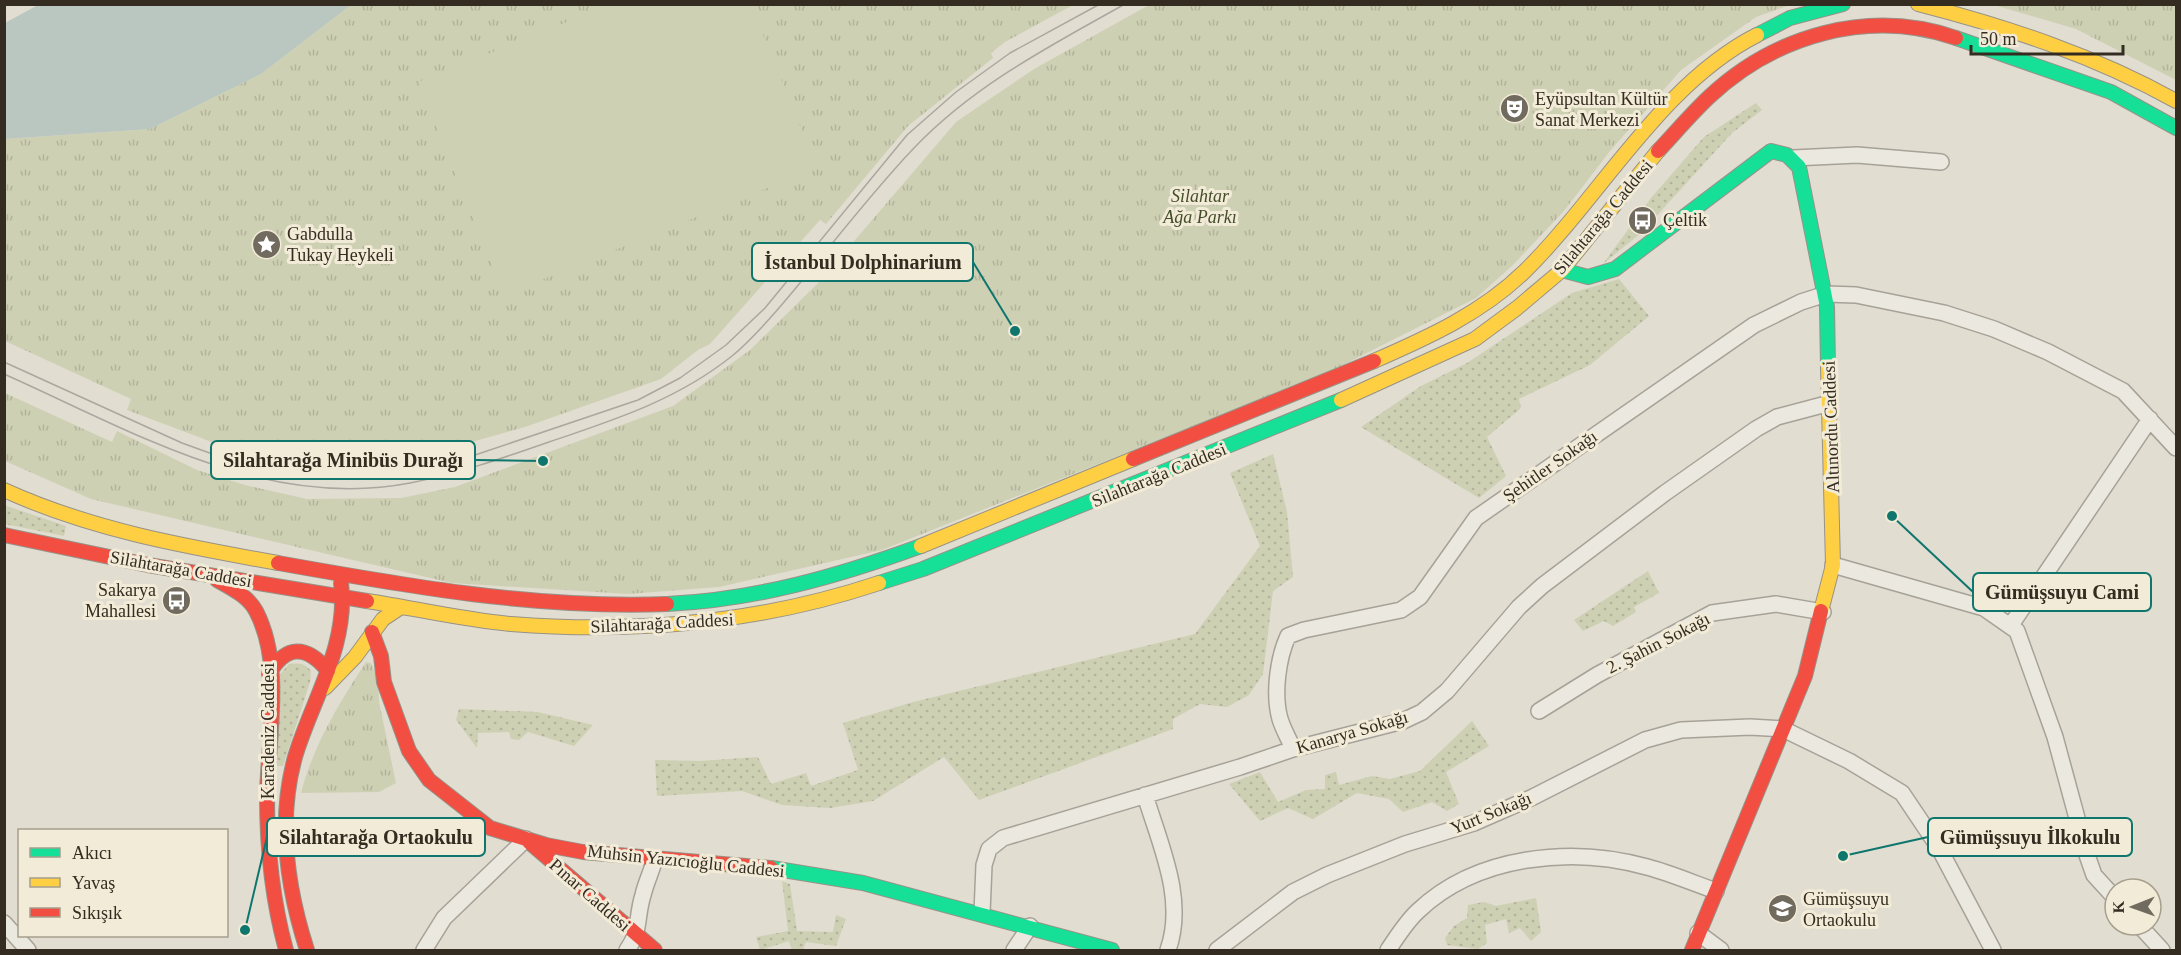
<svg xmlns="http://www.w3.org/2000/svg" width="2181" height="955" viewBox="0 0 2181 955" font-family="Georgia,serif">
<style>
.grass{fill:url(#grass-dots)}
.park{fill:url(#park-tufts)}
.pitch{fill:#ced0b4}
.water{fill:#bac7c0}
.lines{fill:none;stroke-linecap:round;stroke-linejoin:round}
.street-casing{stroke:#a7a298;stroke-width:18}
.fast-casing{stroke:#979288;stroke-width:16}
.slow-casing{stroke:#979288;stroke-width:16}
.jam-casing{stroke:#979288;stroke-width:16}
.street{stroke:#ebe8e0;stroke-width:15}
.fast{stroke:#16e098;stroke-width:14}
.slow{stroke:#ffcf43;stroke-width:14}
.jam{stroke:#f24e42;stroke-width:14}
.tram{stroke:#aba7a0;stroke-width:1.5}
.labels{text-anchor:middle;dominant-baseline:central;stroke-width:6;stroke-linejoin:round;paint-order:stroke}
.poi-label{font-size:18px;fill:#352c21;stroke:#f2ebd7;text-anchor:start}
.park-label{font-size:18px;font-style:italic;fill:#444f2a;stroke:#f2ebd7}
.street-label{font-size:18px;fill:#352c21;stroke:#f2ebd7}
.leader{fill:none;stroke:#0f766e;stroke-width:2}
.callout-dot{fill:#0f766e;stroke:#f2ebd7;stroke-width:2}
.callout{fill:#f2ebd7;stroke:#0f766e;stroke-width:2}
.callout-label{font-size:20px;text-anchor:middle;font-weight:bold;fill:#352c21}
</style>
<defs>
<pattern id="grass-dots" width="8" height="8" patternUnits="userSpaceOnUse" patternTransform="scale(1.5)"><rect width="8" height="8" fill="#ced0b4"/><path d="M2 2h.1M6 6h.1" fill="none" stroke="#b2b39a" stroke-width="1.8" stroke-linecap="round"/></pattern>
<pattern id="park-tufts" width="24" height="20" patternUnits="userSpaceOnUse" patternTransform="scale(1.5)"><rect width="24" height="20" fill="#ced0b4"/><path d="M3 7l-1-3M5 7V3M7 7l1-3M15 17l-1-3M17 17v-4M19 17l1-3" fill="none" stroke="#b2b39a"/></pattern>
</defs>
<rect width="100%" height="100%" fill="#e1ddd0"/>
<path class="grass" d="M1756,103L1762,110L1732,133L1641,233L1603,264L1651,198L1704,137Z
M1619,279L1649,316L1590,365L1519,399L1521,408L1487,437L1506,476L1479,498L1361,427L1421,386L1467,363L1572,293Z
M1273,454L1287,512L1293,577L1273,591L1263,674L1249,695L1227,707L1200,704L1173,719V729L979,800L944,757L873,801L830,808L782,805L742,791L657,796L655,760L700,761L758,757L771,784L806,773L811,786L858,770L843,723L913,702L1195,634L1260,546L1230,473Z
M4,505L66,526L64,536L5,524Z
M1648,571L1659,593L1634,607L1636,612L1613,626L1604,621L1583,631L1574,620Z
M289,664C298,663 305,663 311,671L310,682L283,766H276L280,674Z
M459,709L538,712L593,725L574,746L528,732L519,740L511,739L509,732L478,733L477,748L456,720Z
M1472,721L1489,746L1446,772L1459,804L1447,811L1432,802L1403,812L1389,799L1357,793L1313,819L1288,808L1260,821L1229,784L1260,772L1278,802L1306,790L1325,789V775L1336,772L1339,785L1372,776L1390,779L1420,771Z
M782,881L790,884L797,931L833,932L836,915L846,919L836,946L806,942L803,950H792L789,941L760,950L756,937L788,931Z
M1536,898L1541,932L1531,941L1520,928L1509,933L1506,919L1485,925L1487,943L1478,949L1447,945L1445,938L1454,926L1467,918L1468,905L1484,902L1496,906Z"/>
<path class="park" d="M351,5H1073L1005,42L991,53L993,58L908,126L826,224L820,220L710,344L698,350L661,379L525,427L407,460L347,464L266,458L209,441L127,410L131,399L5,341V139L150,129L261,74Z
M1149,5H1790L1756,17L1681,70L1610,151L1564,211L1512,266L1476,298L1329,372L882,550L719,587L628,594L452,583L91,499L5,461V393L112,442L117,431L197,470L245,485L307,499L401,498L455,487L673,406L750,350L820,281L956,122L1034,69Z
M1994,5H2176V80L2076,29Z
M366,662L371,663L378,680L379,702L396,783L379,792L301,793C313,746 339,703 366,662Z"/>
<path class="pitch" d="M609,5H751L817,168L504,295L418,82Z"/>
<path class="water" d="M38,5V4L351,5L261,74L150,129L5,139V23Z"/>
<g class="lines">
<defs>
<path id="street" d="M1793,158L1857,155L1941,162
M1833,565L1984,608L2017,631L2055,737L2087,855L2094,875L2115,898
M2011,625L2150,419
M1539,711L1597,675L1712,613L1776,604L1823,612
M1293,749C1289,739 1283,729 1280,719C1273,694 1278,658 1288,636L1304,630L1401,610L1420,597L1476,518L1754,325L1801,302L1826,294L1856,295L1944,313L1994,329L2048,352L2123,391L2176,448
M1145,795C1160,845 1186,899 1168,950
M982,913L984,865L989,849L1003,838L1240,767L1293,749L1403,721L1422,712L1447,691L1519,607L1542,586L1665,493L1756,429L1777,417L1830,403
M4,923L28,950
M2139,925L2162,950
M1698,933L1721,950
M424,950L444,918L526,839
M627,950C641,931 636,917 643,895C646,882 652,871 655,858
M1014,950L1030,926
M1217,950L1293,892L1327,875L1405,844L1474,823L1533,797L1645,740L1681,730L1750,727L1783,729L1849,761L1902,793L1939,848L1993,950
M1388,950C1397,937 1406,922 1418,911C1477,855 1572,846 1647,867C1670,873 1693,883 1716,891"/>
<path id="fast" d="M1757,35L1790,18L1843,4
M1956,38L2111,92L2176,128
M1562,270L1588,277L1615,269L1771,151L1787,155L1799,167L1827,307L1828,367
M879,583L923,569L1341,400
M667,604C755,600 839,576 921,546
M771,868L863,883L1112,950"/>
<path id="slow" d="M1918,4C2008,27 2095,56 2176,101
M1374,361C1429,337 1482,313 1525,271C1601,196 1661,84 1757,35
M1341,400L1475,339L1517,308L1562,270L1658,151
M4,490C92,530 183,546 278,563
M921,546L1133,459
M367,601C414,608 463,620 511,624C638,634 759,623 879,583
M1821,611L1833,565L1828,367
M325,688L355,657L383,619L401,607"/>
<path id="jam" d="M1658,151C1675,133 1691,114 1709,97C1775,35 1869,8 1956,38
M1133,459L1374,361
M4,535L148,565L367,601
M278,563C406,586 536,609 667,604
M217,580C231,588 248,596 256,611C284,665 268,738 267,796C267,849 272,899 286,950
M372,632L381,656L384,682L409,751L429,780L490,828L546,845L583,852L771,868
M269,674C286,644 307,645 328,671
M529,842L655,950
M307,950C287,888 277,822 295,757C312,700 349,645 341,583
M1692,950L1805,676L1821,611"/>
</defs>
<use href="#street" class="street-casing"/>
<use href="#fast" class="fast-casing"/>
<use href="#slow" class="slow-casing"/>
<use href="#jam" class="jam-casing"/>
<use href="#street" class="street"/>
<use href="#fast" class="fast"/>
<use href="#slow" class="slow"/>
<use href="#jam" class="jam"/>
<path class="tram" d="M4,362L182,443L240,464L296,475L352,478L406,473L469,457L638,400L680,378L726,345L765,308L907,135L956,92L1010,53L1100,4
M4,374C132,431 265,511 410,483C457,474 503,458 549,442C614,420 677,400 732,356C755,337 776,312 795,289C834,242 872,192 914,148C974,85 1050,46 1125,4"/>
</g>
<defs>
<symbol id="theatre-disc" viewBox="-11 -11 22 22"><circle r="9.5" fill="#716a5e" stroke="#f2ebd7"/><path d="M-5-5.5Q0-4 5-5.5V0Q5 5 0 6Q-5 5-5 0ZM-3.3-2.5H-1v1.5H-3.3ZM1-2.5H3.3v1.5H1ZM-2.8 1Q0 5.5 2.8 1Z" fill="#fff"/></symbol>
<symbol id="bus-disc" viewBox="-11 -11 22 22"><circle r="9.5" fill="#716a5e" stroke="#f2ebd7"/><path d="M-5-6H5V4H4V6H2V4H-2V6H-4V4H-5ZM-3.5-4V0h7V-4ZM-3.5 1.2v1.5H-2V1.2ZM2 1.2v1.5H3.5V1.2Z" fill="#fff"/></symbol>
<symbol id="sight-disc" viewBox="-11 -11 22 22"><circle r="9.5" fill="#716a5e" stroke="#f2ebd7"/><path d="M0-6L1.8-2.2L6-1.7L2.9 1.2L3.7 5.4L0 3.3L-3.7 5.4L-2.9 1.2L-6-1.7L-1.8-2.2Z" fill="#fff"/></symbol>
<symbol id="school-disc" viewBox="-11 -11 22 22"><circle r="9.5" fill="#716a5e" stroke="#f2ebd7"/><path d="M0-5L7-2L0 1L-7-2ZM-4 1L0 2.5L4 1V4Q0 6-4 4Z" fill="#fff"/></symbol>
</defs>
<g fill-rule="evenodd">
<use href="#theatre-disc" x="1498" y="92" width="33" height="33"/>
<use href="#bus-disc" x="1626" y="204" width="33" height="33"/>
<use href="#sight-disc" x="250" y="228" width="33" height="33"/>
<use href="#bus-disc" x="160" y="584" width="33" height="33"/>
<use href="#school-disc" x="1766" y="892" width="33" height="33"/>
</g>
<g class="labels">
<g class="poi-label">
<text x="1535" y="99">Eyüpsultan Kültür<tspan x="1535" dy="21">Sanat Merkezi</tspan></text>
<text x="1663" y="220">Çeltik</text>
<text x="287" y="234">Gabdulla<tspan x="287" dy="21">Tukay Heykeli</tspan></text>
<text x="156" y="590" text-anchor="end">Sakarya<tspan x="156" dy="21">Mahallesi</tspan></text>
<text x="1803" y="899">Gümüşsuyu<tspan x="1803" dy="21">Ortaokulu</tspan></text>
</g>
<g class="park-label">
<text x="1200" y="196">Silahtar<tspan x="1200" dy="21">Ağa Parkı</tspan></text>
</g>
<g class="street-label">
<text transform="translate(1603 217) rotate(-50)">Silahtarağa Caddesi</text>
<text transform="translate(1831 427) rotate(-92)">Altınordu Caddesi</text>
<text transform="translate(1550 466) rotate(-35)">Şehitler Sokağı</text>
<text transform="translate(1159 475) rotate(-22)">Silahtarağa Caddesi</text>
<text transform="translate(181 569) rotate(10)">Silahtarağa Caddesi</text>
<text transform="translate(662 623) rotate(-3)">Silahtarağa Caddesi</text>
<text transform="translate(1658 643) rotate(-27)">2. Şahin Sokağı</text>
<text transform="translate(268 731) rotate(-90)">Karadeniz Caddesi</text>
<text transform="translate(1352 732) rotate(-16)">Kanarya Sokağı</text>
<text transform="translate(1491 813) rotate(-22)">Yurt Sokağı</text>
<text transform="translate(686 861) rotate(6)">Muhsin Yazıcıoğlu Caddesi</text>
<text transform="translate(590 895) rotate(41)">Pınar Caddesi</text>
</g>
</g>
<path class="leader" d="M1015 331L973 262M543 461L475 460M1892 516L1973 592M1843 856L1928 837M245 930L267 837"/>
<g class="callout-dot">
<circle cx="1015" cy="331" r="6"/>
<circle cx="543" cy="461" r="6"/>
<circle cx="1892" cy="516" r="6"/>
<circle cx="1843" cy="856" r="6"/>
<circle cx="245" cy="930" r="6"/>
</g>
<g class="callout">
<rect x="752" y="243" width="221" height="38" rx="6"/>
<rect x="211" y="441" width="264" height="38" rx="6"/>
<rect x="1973" y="573" width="178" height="38" rx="6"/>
<rect x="1928" y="818" width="204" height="38" rx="6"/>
<rect x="267" y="818" width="218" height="38" rx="6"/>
</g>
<g class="callout-label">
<text x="863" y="269">İstanbul Dolphinarium</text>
<text x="343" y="467">Silahtarağa Minibüs Durağı</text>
<text x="2062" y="599">Gümüşsuyu Cami</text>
<text x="2030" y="844">Gümüşsuyu İlkokulu</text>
<text x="376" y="844">Silahtarağa Ortaokulu</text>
</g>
<rect width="2181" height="955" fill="none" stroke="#352c21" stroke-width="12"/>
<rect x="18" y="829" width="210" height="108" fill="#f2ebd7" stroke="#a69f8e" stroke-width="1.5"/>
<rect x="30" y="848" width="30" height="9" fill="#16e098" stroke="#a69f8e" stroke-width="1.5"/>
<text x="72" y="859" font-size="18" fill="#352c21">Akıcı</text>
<rect x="30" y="878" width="30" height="9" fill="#ffcf43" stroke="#a69f8e" stroke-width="1.5"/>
<text x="72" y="889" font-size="18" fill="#352c21">Yavaş</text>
<rect x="30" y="908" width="30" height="9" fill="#f24e42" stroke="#a69f8e" stroke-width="1.5"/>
<text x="72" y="919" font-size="18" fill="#352c21">Sıkışık</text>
<g transform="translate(2133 907) rotate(269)"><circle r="28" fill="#f2ebd7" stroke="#a69f8e" stroke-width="1.5"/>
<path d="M0-4.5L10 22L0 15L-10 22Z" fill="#716a5e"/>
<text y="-9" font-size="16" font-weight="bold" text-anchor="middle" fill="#352c21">K</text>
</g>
<path d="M1971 45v9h152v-9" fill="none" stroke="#352c21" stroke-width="3"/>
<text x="1980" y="45" font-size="18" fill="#352c21" stroke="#f2ebd7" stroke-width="4.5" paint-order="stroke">50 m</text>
</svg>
